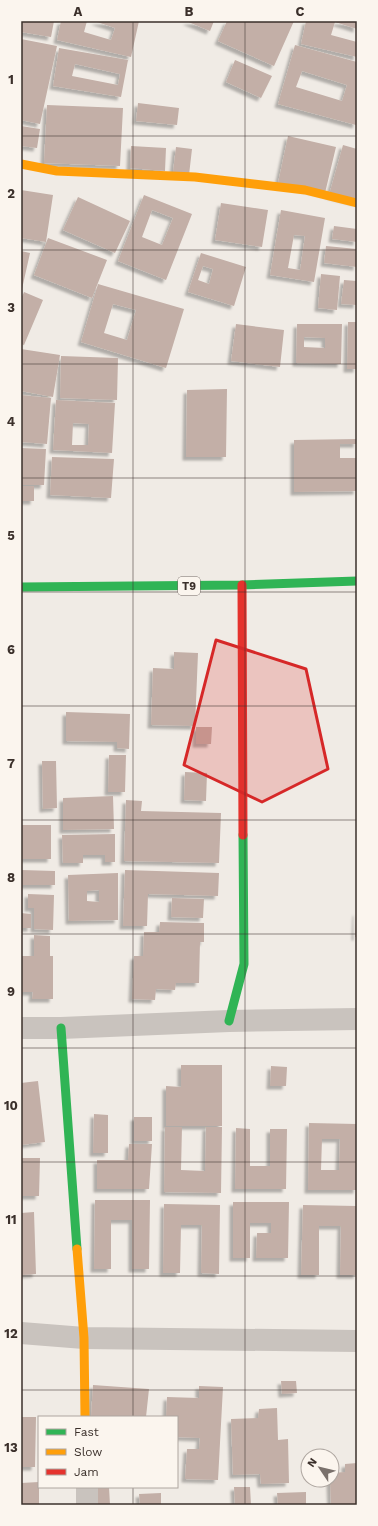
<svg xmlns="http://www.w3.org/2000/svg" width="378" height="1526" viewBox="0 0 378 1526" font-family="'Work Sans',sans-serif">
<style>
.building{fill:#c3afa7;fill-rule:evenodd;filter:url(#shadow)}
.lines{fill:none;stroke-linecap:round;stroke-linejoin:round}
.street{stroke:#c9c3be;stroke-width:22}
.fast{stroke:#30b455;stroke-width:9}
.slow{stroke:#ff9f0a;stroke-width:9}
.jam{stroke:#e5322d;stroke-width:9}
.marked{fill:#d62828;fill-opacity:0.2;stroke:#d62828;stroke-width:3;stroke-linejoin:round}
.grid{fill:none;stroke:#3b302b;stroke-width:1;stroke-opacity:0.55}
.labels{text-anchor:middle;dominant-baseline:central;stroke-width:3.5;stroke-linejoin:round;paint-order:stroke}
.shield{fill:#fbf5ee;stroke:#756b66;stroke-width:1}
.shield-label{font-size:11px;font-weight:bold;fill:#3b302b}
.neatline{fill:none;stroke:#3b302b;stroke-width:1.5}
.grid-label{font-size:13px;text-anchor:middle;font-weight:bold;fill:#3b302b}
</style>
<defs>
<filter id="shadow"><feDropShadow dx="-3.5" dy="3.5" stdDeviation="1" flood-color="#0004"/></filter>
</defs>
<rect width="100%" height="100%" fill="#f0ebe5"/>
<path class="building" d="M21,21H54L51,37L21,32Z
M61,21H87L84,32L111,40L115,28L94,21H139L131,57L57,40Z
M186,21H214L210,31Z
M227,21H294L274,66L218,41Z
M306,21H357V29L335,22L331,35L357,42V57L301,44Z
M21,39L57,46L40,124L21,120Z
M295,45L357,62V120L356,125L278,104ZM302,71L347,85L342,101L296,87Z
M59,48L128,60L121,97L53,86ZM75,64L120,74L118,85L72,76Z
M235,60L272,76L261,98L226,82Z
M138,103L179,108L177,125L136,121Z
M47,105L123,108L120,166L44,163Z
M21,126L40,129L37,148L21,146Z
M288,136L336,147L325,193L278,183Z
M343,145L357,149V202L329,195Z
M131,146L166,148L165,171L130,168Z
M176,147L192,149L189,175L173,172Z
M21,190L53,195L46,242L21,238Z
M144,195L192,214L166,280L118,261ZM152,210L173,218L162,245L142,237Z
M78,197L130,221L115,253L63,230Z
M221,203L268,210L262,247L215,240Z
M281,210L325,218L314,282L270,275ZM294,235L305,236L300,270L288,268Z
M334,226L357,229V242L332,239Z
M48,238L107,260L92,298L34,275Z
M326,246L357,249V267L324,263Z
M21,251L30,253L22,289H21Z
M201,253L246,267L234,306L188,292ZM203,266L213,269L209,284L198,280Z
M321,274L340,276L337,310L318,308Z
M344,280L357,281V305L341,304Z
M98,284L184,309L166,368L81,342ZM113,304L136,310L127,340L104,333Z
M24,292L43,300L24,345L21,344V299Z
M348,322H357V369H347Z
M236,324L284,330L280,367L231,361Z
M297,324H342L341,364L296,363ZM304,337L325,338V348L304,347Z
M21,349L60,355L53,397L21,391Z
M61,356L118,358L117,400L60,398Z
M227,389L226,457H186L187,390Z
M21,395L51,398L47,444L21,442Z
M56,400L115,403L112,453L53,450ZM73,423L89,424L88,445H72Z
M357,439V444H340V458H357V491L294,492V440Z
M21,448L46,449L44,485H21Z
M52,457L114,459L111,498L50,495Z
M21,486H34V501H21Z
M174,652L198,653L195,726L151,725L153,668L174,669Z
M66,712L130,714L129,749L117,748V742L66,741Z
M196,727H212L211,744H196Z
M109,755H126L125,792H108Z
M42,761H56L57,808L43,809Z
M185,772L207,773L206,801L184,800Z
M113,796L114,829L63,830V798Z
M126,800L142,801L141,811L221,813L219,863L124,861Z
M21,825H51V859H21Z
M115,834V862H105V855H83V863H63L62,835Z
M21,870L55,871V885H21Z
M125,870L219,873L218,896L148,894L147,926H123Z
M118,873V920L69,921L68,875ZM99,890V902L87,901V891Z
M28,894L54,895L53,930L34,929V908H28Z
M172,898L204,899L203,918L171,917Z
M356,912L357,913V937H355Z
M21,913L31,914V928H21Z
M160,922L204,923V942H200L199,983H176L175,990L156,989L155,1000L132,999L134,956H143L144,932H159Z
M34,935L50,936V956H53V999H32L33,992H21V956H34Z
M181,1065H222V1126H166V1086L181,1087Z
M271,1066L287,1067L286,1086H270Z
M38,1081L45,1142L21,1145V1083Z
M94,1114L108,1115V1153H93Z
M134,1117H152V1141H134Z
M309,1123L357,1124V1190H308ZM322,1139H340L339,1170H321Z
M165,1127H182L181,1170L205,1171L206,1127H222L221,1193L164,1192Z
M236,1128L250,1129V1166H270V1129H287L286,1189H235Z
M129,1144H152L149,1189H97V1160H128Z
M21,1158H40L39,1196H21Z
M95,1200H150L149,1269H132V1220H111V1269H94Z
M233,1202H289L288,1258H256L257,1233H271V1223H250V1258H233Z
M164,1204L220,1205L219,1274L201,1273L202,1225H181L180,1273H163Z
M303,1205L357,1206V1275H340L341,1226H319V1275H301Z
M34,1212L36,1274L21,1275V1213Z
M281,1381H296L297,1393L282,1394Z
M93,1385L149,1389L146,1417H91Z
M199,1386L223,1387L218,1480L185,1479L187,1449H199L200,1438L177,1437V1417H166L167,1397L199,1398Z
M277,1408L278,1440L288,1439L289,1483L261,1484L260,1474L233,1475L231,1419L258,1418L259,1409Z
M21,1417H36L35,1467H21Z
M357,1463V1505H331L330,1480H332V1473L345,1472V1464Z
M39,1482V1505H21V1483Z
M92,1487H109L110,1505H93Z
M234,1487H250L251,1505H235Z
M306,1492V1505H278L277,1493Z
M161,1493V1505H140L139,1494Z"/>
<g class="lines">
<path class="street" d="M21,1028H61L229,1021L357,1019
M21,1333L84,1338L357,1341
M87,1487V1505"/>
<path class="fast" d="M21,587L242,585L357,581
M229,1021L244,964L243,835
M61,1028L77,1249"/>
<path class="slow" d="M21,164L57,171L195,177L305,190L357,203
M77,1249L84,1338L85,1417"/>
<path class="jam" d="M242,585L243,835"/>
</g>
<path class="marked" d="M216,640L306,669L328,769L262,802L184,765Z"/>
<path class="grid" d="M133,21V1417M245,21V1505M21,136H357M21,250H357M21,364H357M21,478H357M21,592H357M21,706H357M21,820H357M21,934H357M21,1048H357M21,1162H357M21,1276H357M21,1390H357M133,1487V1505"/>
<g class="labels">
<rect class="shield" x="178" y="577" width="22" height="18" rx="3"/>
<g class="shield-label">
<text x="189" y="586">T9</text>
</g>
</g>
<rect width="378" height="1526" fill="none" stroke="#fbf5ee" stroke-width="44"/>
<rect x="38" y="1416" width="140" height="72" fill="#fbf5ee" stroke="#aea6a0"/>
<rect x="46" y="1429" width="20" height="6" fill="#30b455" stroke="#aea6a0"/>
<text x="74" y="1436" font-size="12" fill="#3b302b">Fast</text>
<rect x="46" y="1449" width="20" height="6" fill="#ff9f0a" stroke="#aea6a0"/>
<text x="74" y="1456" font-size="12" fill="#3b302b">Slow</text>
<rect x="46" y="1469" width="20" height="6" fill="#e5322d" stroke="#aea6a0"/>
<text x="74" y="1476" font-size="12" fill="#3b302b">Jam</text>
<g transform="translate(320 1468) rotate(305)"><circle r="19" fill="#fbf5ee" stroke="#aea6a0"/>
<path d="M0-3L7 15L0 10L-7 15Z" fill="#7a716c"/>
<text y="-6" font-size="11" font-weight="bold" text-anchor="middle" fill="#3b302b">N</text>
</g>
<rect x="22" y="22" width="334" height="1482" class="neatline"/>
<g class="grid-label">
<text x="78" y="16">A</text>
<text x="189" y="16">B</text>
<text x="300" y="16">C</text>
<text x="11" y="84">1</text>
<text x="11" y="198">2</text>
<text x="11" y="312">3</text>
<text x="11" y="426">4</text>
<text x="11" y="540">5</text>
<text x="11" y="654">6</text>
<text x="11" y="768">7</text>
<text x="11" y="882">8</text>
<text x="11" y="996">9</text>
<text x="11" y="1110">10</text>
<text x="11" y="1224">11</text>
<text x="11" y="1338">12</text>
<text x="11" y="1452">13</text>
</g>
</svg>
